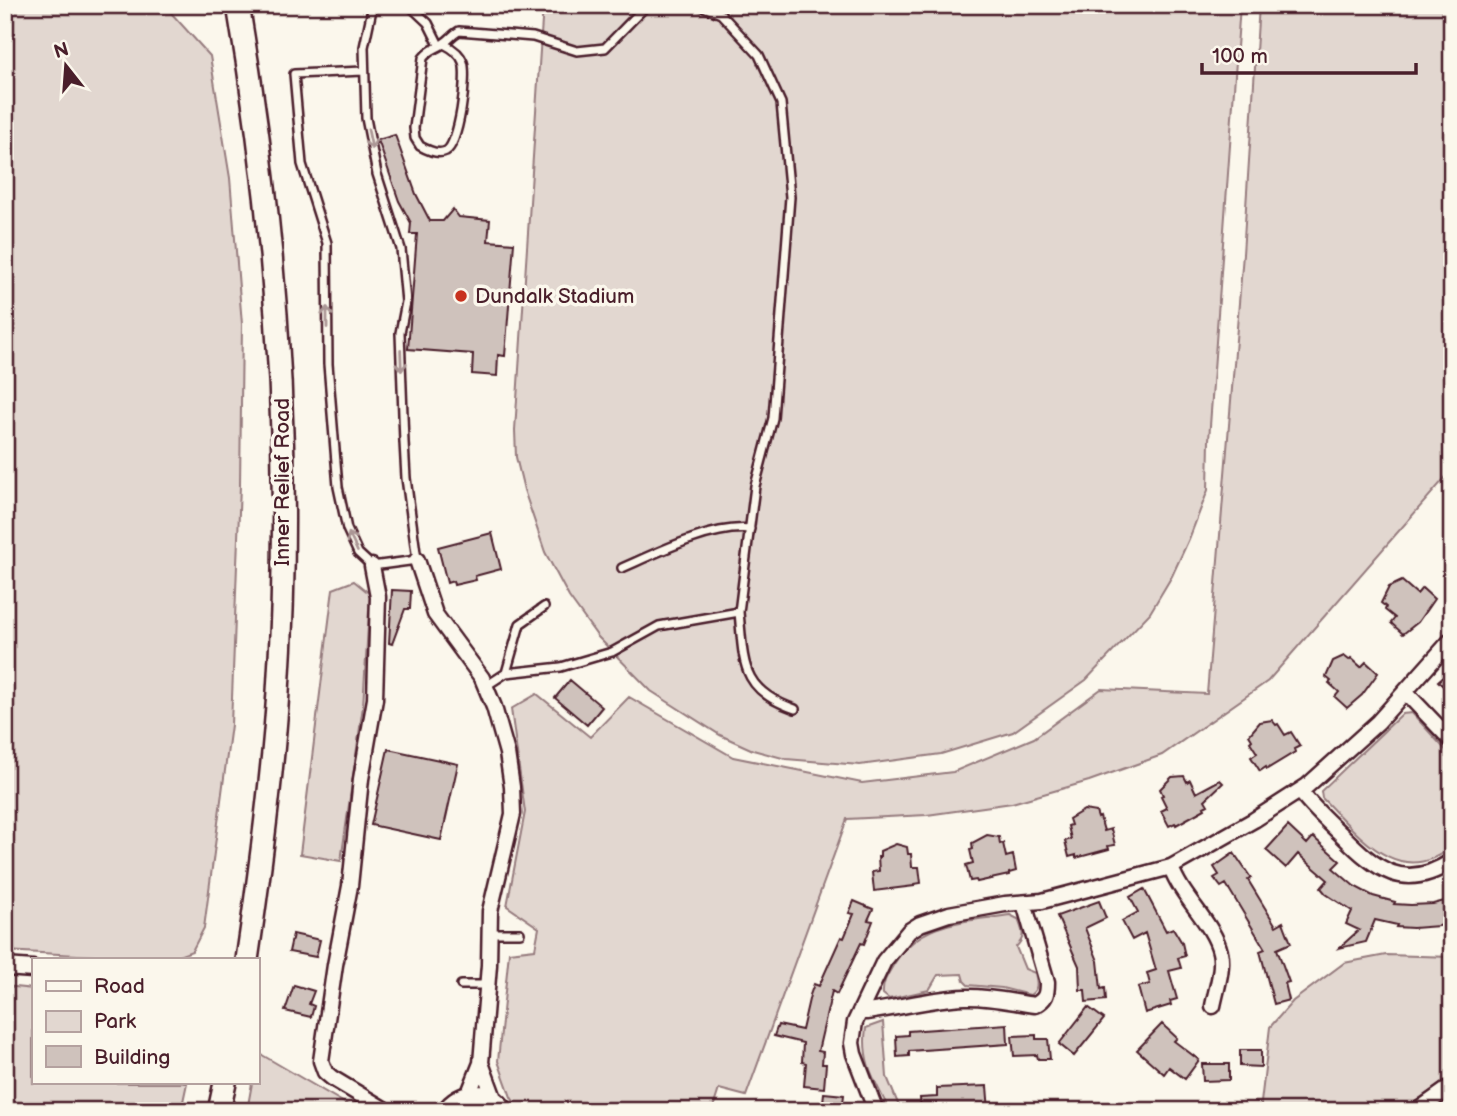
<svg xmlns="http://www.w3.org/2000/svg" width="1457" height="1116" viewBox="0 0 1457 1116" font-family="'Balsamiq Sans',sans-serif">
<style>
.green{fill:#e2d7d0;stroke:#967b7e;stroke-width:2}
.building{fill:#cfc2bc;stroke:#4a1f2b;stroke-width:2}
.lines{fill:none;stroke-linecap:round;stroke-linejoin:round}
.service-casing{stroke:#4a1f2b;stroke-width:12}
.minor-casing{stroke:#4a1f2b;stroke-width:19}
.tertiary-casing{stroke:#4a1f2b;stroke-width:21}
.primary-casing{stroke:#4a1f2b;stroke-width:26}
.service{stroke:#fbf7ec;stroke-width:7}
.minor{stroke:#fbf7ec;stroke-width:14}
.tertiary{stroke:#fbf7ec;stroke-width:16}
.primary{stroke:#fbf7ec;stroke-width:21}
.oneway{stroke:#ab9695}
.poi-dot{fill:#c8321e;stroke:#fbf7ec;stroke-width:2.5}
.labels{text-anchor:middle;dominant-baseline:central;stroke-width:7;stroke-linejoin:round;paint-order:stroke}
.poi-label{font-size:21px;fill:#4a1f2b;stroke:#fbf7ec;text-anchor:start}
.street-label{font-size:21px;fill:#4a1f2b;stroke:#fbf7ec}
</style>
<rect width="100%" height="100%" fill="#fbf7ec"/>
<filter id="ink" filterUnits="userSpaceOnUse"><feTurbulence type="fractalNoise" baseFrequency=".0143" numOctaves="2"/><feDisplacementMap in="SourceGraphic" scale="14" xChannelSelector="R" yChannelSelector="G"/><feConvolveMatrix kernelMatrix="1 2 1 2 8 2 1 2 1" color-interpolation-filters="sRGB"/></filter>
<g filter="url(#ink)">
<path class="green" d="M5,5H164L210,56L230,178L242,324L240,485L231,725L204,928L192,951L168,960L5,951Z
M543,5H1240L1209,440L1208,490L1189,539L1172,576L1150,613L1086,680L1013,732L941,754L860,765L786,759L753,750L720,735L651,691L598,637L569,597L545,552L524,490L516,457L515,430Z
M1259,5H1452V470L1268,681L1162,755L1089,781L1012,803L927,815L847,819L746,1096L719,1089L712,1111H520L511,1097L498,1061L509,952L535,949L539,928L507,906L525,812L511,709L537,694L590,737L629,697L733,757L862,783L953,772L1034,738L1101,689L1207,694L1243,254Z
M354,581L370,594L363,706L341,861L300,854L333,589Z
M1412,713L1452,757V846C1399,891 1358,834 1322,798L1321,791L1402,714Z
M1010,915L1018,919C1023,932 1026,937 1016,947L1025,969L1035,973C1037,982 1039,989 1030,995L1002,988L968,985L964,981L962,974L938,975L929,990L889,999L883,994C882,982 888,974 894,964C921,920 964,922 1010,915Z
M1386,955L1452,957V1076L1402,1111H1260L1270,1027L1293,1001L1344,963Z
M5,986L33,989V1083H187L181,1111H5Z
M883,1022L887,1077L901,1111H890C875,1081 861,1062 866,1028Z
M257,1052L358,1111H247L252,1083H257Z"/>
<path class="building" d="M395,135L416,194L430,221H443L453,209L459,217L490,220L488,241L514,243L505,356L498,355L497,376L472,374L473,354L408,349L417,234H410L411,223L399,201L378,140Z
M492,533L501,569L475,576L476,580L454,585L453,581L447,583L438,547Z
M1402,581L1417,594L1422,588L1434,599L1418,622L1403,634L1391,623L1395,618L1385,610L1386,607L1381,603L1389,587Z
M392,590L411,591L410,609H405L392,644L389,643Z
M1344,656L1349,660L1351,658L1361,667L1366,662L1378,673L1362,695L1347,708L1335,697L1339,692L1329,683L1331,681L1326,677L1333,661Z
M1452,669V695L1438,681Z
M570,680L602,707L587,725L555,698Z
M1272,720L1276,725L1278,724L1285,735L1291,732L1300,746L1294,749L1295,752L1267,769L1266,767L1260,771L1251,757L1257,753L1250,742L1252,740L1249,735L1260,722Z
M388,749L458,764L441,840L371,825Z
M1184,776L1187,782L1190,780L1196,793L1220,780L1223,783L1205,800L1208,805L1204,807L1205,809L1176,825L1175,823L1169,826L1161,811L1167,808L1161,796L1163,795L1160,789L1172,777Z
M1084,810L1096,812L1098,818L1100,817L1104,831L1111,829L1115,845L1108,846L1109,849L1076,858V855L1069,857L1065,841L1071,839L1068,826L1071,825L1069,819Z
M1288,826L1307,844L1313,837L1340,861L1333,868L1354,886L1373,896L1395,902L1394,904L1411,905L1433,904L1452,899V922L1439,926L1413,928L1396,927L1397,925L1375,920L1366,942L1339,948L1359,930L1346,924L1352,911L1326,894L1321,888L1328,880L1298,854L1286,868L1266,850Z
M987,835L999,837L1000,844L1003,843L1006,857L1013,855L1016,871L1009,873V875L977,882L976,880L970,881L966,865L973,863L970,850L973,849L972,843Z
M896,844L907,847L908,854H911L912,867H919L921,883L914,884V886L874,891L872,872L879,871L878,857H880V851Z
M1234,853L1251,878L1248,880L1276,926L1283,922L1291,943L1277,949L1289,982L1285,983L1289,1000L1274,1004L1260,951L1265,949L1226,884L1221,887L1214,878L1219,875L1214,867Z
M1144,889L1166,931L1173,928L1182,943L1185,956L1178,958L1181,968L1169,971L1177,999L1170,1001L1171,1005L1145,1013L1138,987L1150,984L1147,973L1156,970L1145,933L1132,940L1122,921L1138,912L1130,897Z
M854,901L873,909L868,920L873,921L864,944L861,943L837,994L832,991L818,1051L823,1052L822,1064H826L824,1088L804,1086L806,1063L802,1062L803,1043L774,1036L778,1025L802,1030L810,995L814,984L819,986L841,937L844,938L854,914L849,913Z
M1099,901L1106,918L1085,928L1098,961L1101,989L1105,988L1106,1000L1086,1002L1085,990H1080L1079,966L1057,916Z
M293,934L320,940L316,957L289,952Z
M294,985L314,991L309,1004L314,1006L311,1017L285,1011Z
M1088,1007L1104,1019L1074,1056L1059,1044Z
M1007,1024L1008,1044L909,1051V1056L897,1057L896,1036L908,1035V1031Z
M1162,1024L1177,1038L1174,1041L1199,1060L1185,1079L1169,1067L1164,1074L1137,1050Z
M1036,1035V1039H1048L1050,1059H1038L1037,1055L1014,1056L1012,1036Z
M1240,1050H1261V1067L1240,1066Z
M1202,1064H1229V1080L1203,1081Z
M987,1086L989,1111H921L920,1098L937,1097V1088Z
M824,1093L844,1095L842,1111H822Z"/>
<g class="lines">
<defs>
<path id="service" d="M409,5L428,23L439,45
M444,44C452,48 460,53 463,62C468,76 459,144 446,151C438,155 427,150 420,146L415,138L414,128L423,58C432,47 436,50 444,43C450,39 452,35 459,31L533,37L577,51L605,48L647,5
M364,71L294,74L302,164L327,243L328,364L338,487L347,529L358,553L372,566L417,560L406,478L404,442L400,333L406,302L401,249L377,174L366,118L364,47L373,5
M622,568C656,553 712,525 750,529
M739,612C744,663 740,690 795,709
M506,673L520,624L544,607
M486,686L506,673L561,667L612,652L659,626L739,612L755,486L773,418L790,197L781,103L759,55L721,14L699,5
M490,933H520
M461,985H487"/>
<path id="minor" d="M417,560L435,614L482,678L494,707L507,753L512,787L513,814L490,911L489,965L481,1063L469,1093
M372,566L378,597L375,699L361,779L350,886L335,965L321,1061L325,1072L332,1078L387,1111
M1403,694L1410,697L1452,741
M1300,791C1312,807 1327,821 1342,835C1376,869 1404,893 1452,861
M1171,867C1181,897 1214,924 1220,952C1224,968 1216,990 1213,1006
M860,1011L867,1012C900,1008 932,998 965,997C988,996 1012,1002 1035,1005C1046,999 1047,994 1047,982L1024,903
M481,1063L494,1098
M444,1111C459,1089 491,1085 506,1111
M876,1111L854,1054L852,1043L855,1022L884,961L909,931L920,924L949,914L1005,904L1042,901L1171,867L1254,820L1307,786L1378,722L1452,639
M1417,1111L1452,1086"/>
<path id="tertiary" d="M5,967L33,969"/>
<path id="primary" d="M238,5C277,232 293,461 278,692C272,782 260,871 247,960
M219,1111L225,1083"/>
</defs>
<use href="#service" class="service-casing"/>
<use href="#minor" class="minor-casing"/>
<use href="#tertiary" class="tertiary-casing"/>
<use href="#primary" class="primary-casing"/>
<use href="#service" class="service"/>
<use href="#minor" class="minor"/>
<use href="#tertiary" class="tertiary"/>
<use href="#primary" class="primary"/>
</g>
<defs><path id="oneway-shaft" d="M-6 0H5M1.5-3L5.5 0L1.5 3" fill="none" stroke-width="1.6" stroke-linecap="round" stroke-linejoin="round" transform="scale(1.75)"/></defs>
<g class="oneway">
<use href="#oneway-shaft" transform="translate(370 139) rotate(78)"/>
<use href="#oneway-shaft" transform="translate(327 317) rotate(-90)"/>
<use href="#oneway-shaft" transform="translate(401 361) rotate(88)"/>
<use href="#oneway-shaft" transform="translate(353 542) rotate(-115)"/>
</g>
</g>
<circle class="poi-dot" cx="461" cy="296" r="7"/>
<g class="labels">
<g class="poi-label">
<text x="475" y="296">Dundalk Stadium</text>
</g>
<g class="street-label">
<text transform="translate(282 482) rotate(-90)">Inner Relief Road</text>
</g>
</g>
<rect width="1457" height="1116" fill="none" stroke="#fbf7ec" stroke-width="28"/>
<rect x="14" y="14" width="1429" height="1088" fill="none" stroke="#4a1f2b" stroke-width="2.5" filter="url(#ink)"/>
<rect x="32" y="958" width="228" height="126" fill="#fbf7ec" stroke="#b4a19f" stroke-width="2"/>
<rect x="46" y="981" width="35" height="10" fill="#fbf7ec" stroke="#b4a19f" stroke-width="2"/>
<text x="94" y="993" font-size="21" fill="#4a1f2b">Road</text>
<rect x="46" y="1011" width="35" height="21" fill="#e2d7d0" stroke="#b4a19f" stroke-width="2"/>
<text x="94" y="1028" font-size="21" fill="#4a1f2b">Park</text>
<rect x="46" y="1046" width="35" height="21" fill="#cfc2bc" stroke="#b4a19f" stroke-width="2"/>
<text x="94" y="1064" font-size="21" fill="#4a1f2b">Building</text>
<g transform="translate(66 66) rotate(343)" stroke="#fbf7ec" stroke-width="5" paint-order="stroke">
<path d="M0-5L12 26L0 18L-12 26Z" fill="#4a1f2b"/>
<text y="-10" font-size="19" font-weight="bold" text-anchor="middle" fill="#4a1f2b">N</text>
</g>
<path d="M1202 63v10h214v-10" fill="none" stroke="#4a1f2b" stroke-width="3.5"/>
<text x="1212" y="63" font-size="21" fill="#4a1f2b" stroke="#fbf7ec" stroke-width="5" paint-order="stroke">100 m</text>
</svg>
